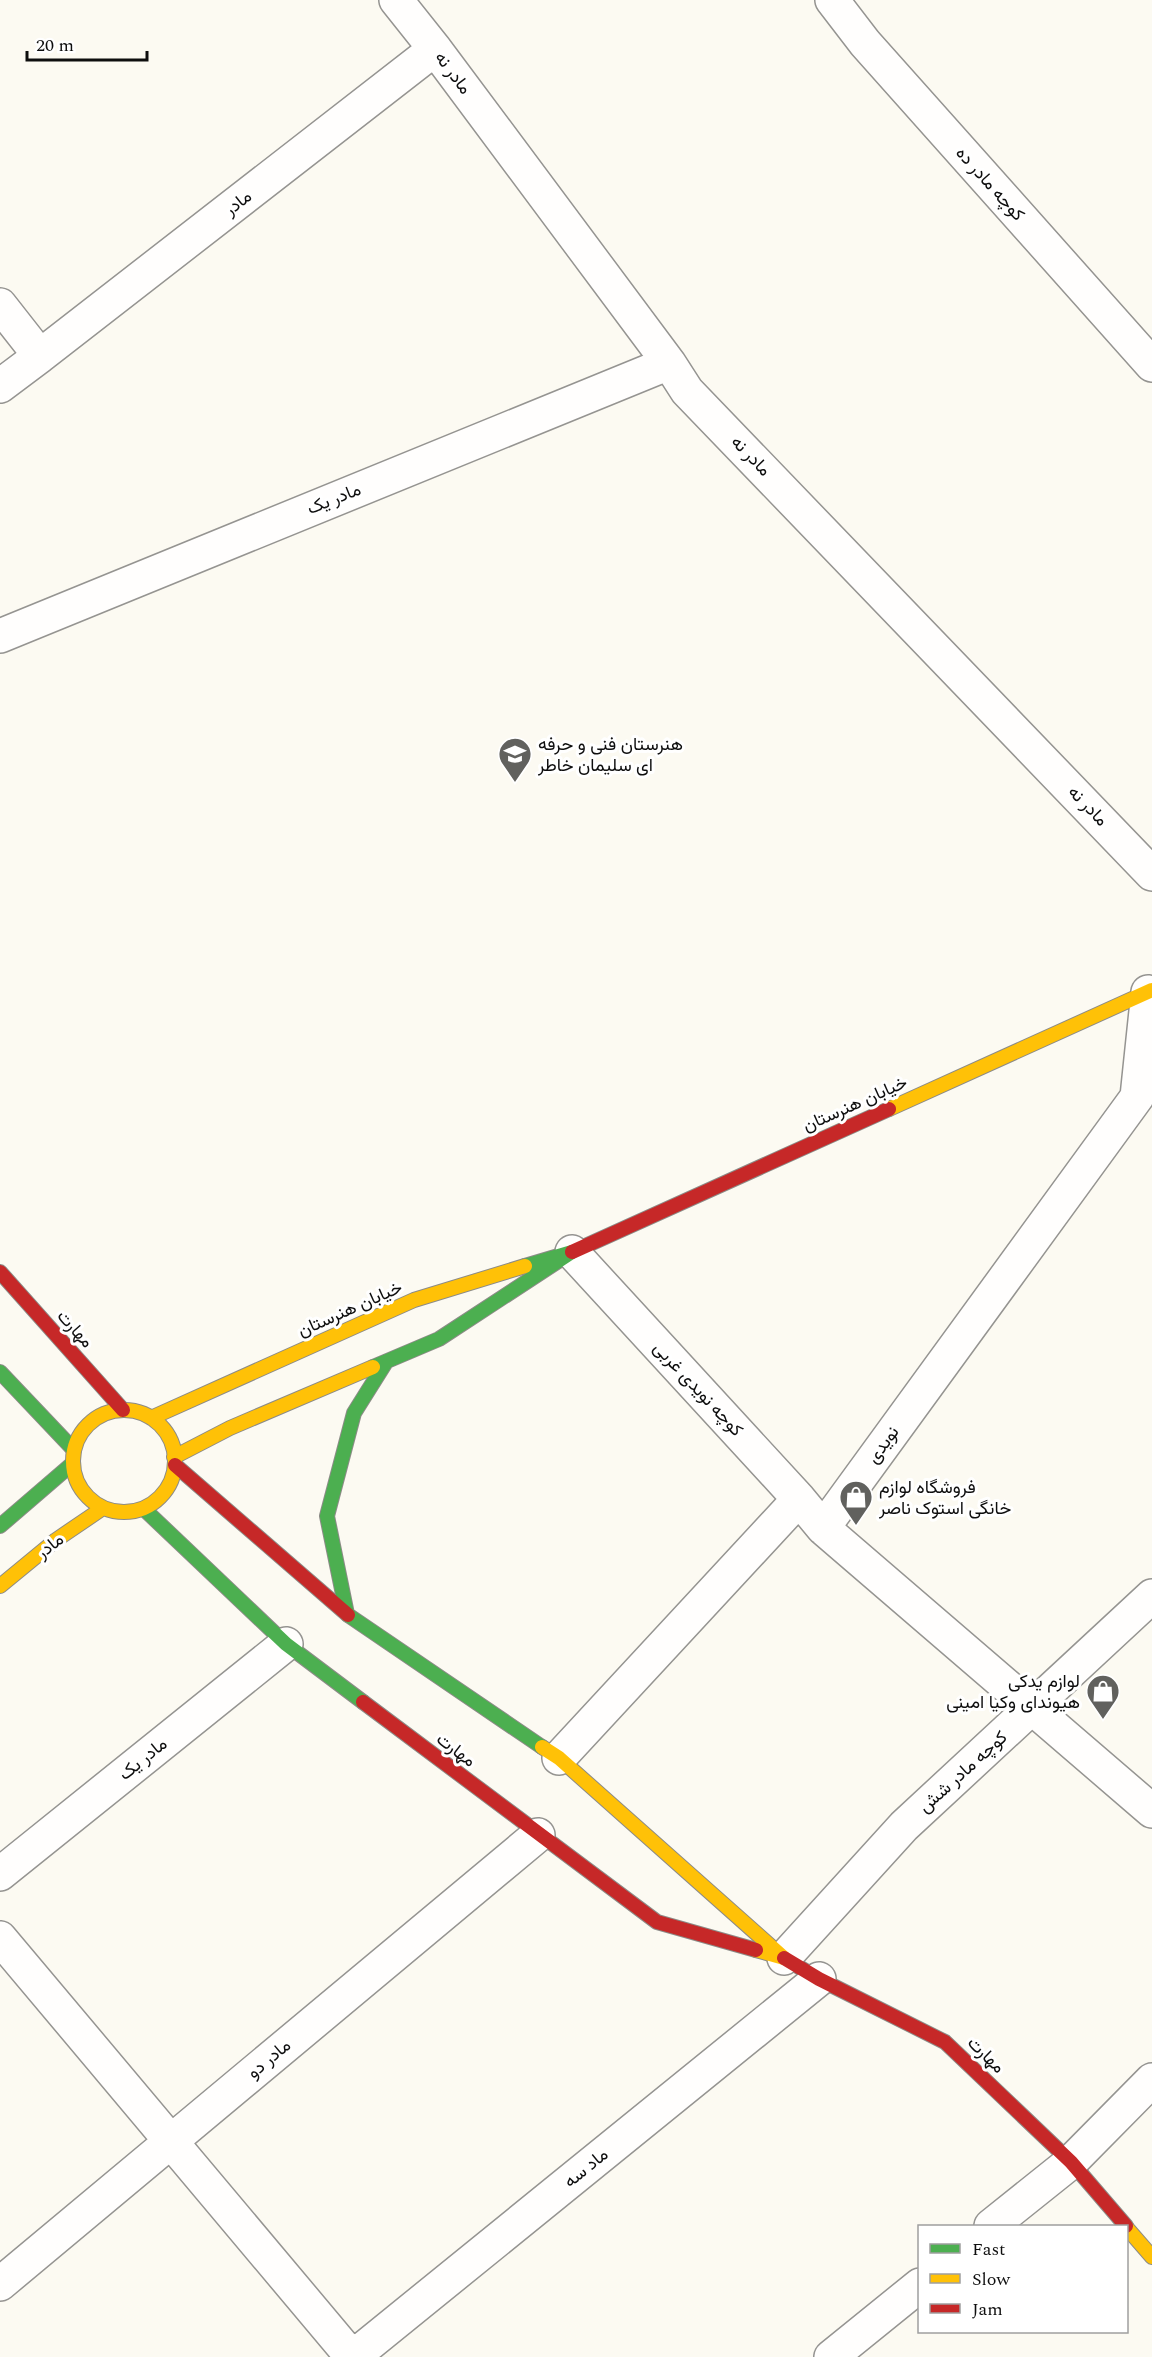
<svg xmlns="http://www.w3.org/2000/svg" width="1152" height="2357" viewBox="0 0 1152 2357" font-family="Spectral,Vazirmatn,serif">
<style>
.lines{fill:none;stroke-linecap:round;stroke-linejoin:round}
.street-casing{stroke:#959491;stroke-width:36}
.fast-casing{stroke:#8c8b87;stroke-width:16}
.slow-casing{stroke:#8c8b87;stroke-width:16}
.jam-casing{stroke:#8c8b87;stroke-width:16}
.street{stroke:#fffefd;stroke-width:33}
.fast{stroke:#4caf50;stroke-width:14}
.slow{stroke:#ffc107;stroke-width:14}
.jam{stroke:#c62828;stroke-width:14}
.labels{text-anchor:middle;dominant-baseline:central;stroke-width:6;stroke-linejoin:round;paint-order:stroke}
.street-label{font-size:18px;fill:#0e0e0e;stroke:#fff}
.poi-label{font-size:18px;fill:#0e0e0e;stroke:#fff;text-anchor:start}
</style>
<rect width="100%" height="100%" fill="#fcfaf2"/>
<g class="lines">
<defs>
<path id="street" d="M396,0L435,49L669,363L687,391L1152,874
M832,0L865,43L1152,365
M0,305L40,356L0,386
M40,356L435,49
M0,636L669,363
M1148,992L1137,1097L823,1528L1152,1811
M572,1252L799,1499L823,1528
M559,1758L799,1499
M0,1874L286,1644
M0,1938L352,2357
M784,1958L904,1826L1152,1596
M991,2226L1071,2162L1152,2080
M0,2284L538,1835
M353,2357L819,1979
M831,2357L920,2285"/>
<path id="fast" d="M373,1367L439,1339L572,1252L525,1266
M0,1372L74,1450
M144,1509L286,1644L363,1702
M0,1526L72,1464
M347,1614L327,1516L354,1413L386,1362
M348,1615L542,1747"/>
<path id="slow" d="M889,1109L1152,990
M73 1461a51 51 0 1 1 102 0a51 51 0 1 1-102 0Z
M151,1418L414,1300L525,1266
M174,1457L230,1428L373,1367
M0,1586L56,1540L103,1508
M542,1747L559,1758L784,1958L756,1950
M1126,2227L1152,2257"/>
<path id="jam" d="M572,1252L889,1109
M0,1272L123,1410
M175,1465L348,1615
M363,1702L657,1922L756,1950
M784,1958L819,1979L945,2042L1071,2162L1126,2226"/>
</defs>
<use href="#street" class="street-casing"/>
<use href="#fast" class="fast-casing"/>
<use href="#slow" class="slow-casing"/>
<use href="#jam" class="jam-casing"/>
<use href="#street" class="street"/>
<use href="#fast" class="fast"/>
<use href="#slow" class="slow"/>
<use href="#jam" class="jam"/>
</g>
<defs>
<symbol id="school-pin" viewBox="-11 -11 22 30"><path d="M0 17L-7.5 6A9.5 9.5 0 1 1 7.5 6Z" fill="#61615e" stroke="#fff"/><path d="M0-5L7-2L0 1L-7-2ZM-4 1L0 2.5L4 1V4Q0 6-4 4Z" fill="#fff"/></symbol>
<symbol id="shop-pin" viewBox="-11 -11 22 30"><path d="M0 17L-7.5 6A9.5 9.5 0 1 1 7.5 6Z" fill="#61615e" stroke="#fff"/><path d="M-5-2.5h2.3a2.7 3.5 0 0 1 5.4 0H5L5.5 6h-11ZM-1.5-2.5h3a1.5 2.3 0 0 0-3 0Z" fill="#fff"/></symbol>
</defs>
<g fill-rule="evenodd">
<use href="#school-pin" x="496" y="735" width="38" height="52"/>
<use href="#shop-pin" x="837" y="1478" width="38" height="52"/>
<use href="#shop-pin" x="1084" y="1672" width="38" height="52"/>
</g>
<g class="labels">
<g class="street-label">
<text transform="translate(453 73) rotate(53)">مادر نه</text>
<text transform="translate(990 184) rotate(48)">کوچه مادر ده</text>
<text transform="translate(238 203) rotate(-38)">مادر</text>
<text transform="translate(751 456) rotate(46)">مادر نه</text>
<text transform="translate(334 499) rotate(-22)">مادر یک</text>
<text transform="translate(1088 806) rotate(46)">مادر نه</text>
<text transform="translate(855 1104) rotate(-24)">خیابان هنرستان</text>
<text transform="translate(350 1309) rotate(-24)">خیابان هنرستان</text>
<text transform="translate(75 1329) rotate(48)">مهارت</text>
<text transform="translate(698 1389) rotate(47)">کوچه نویدی غربی</text>
<text transform="translate(883 1445) rotate(-54)">نویدی</text>
<text transform="translate(50 1546) rotate(-38)">مادر</text>
<text transform="translate(456 1750) rotate(37)">مهارت</text>
<text transform="translate(143 1759) rotate(-39)">مادر یک</text>
<text transform="translate(963 1772) rotate(-42)">کوچه مادر شش</text>
<text transform="translate(986 2055) rotate(44)">مهارت</text>
<text transform="translate(269 2059) rotate(-40)">مادر دو</text>
<text transform="translate(586 2168) rotate(-39)">ماد سه</text>
</g>
<g class="poi-label">
<text x="538" y="744">هنرستان فنی و حرفه<tspan x="538" dy="21">ای سلیمان خاطر</tspan></text>
<text x="879" y="1487">فروشگاه لوازم<tspan x="879" dy="21">خانگى استوک ناصر</tspan></text>
<text x="1080" y="1681" text-anchor="end">لوازم یدکى<tspan x="1080" dy="21">هیونداى وکیا امینى</tspan></text>
</g>
</g>
<rect x="918" y="2225" width="210" height="108" fill="#ffffff" stroke="#9f9f9f" stroke-width="1.5"/>
<rect x="930" y="2244" width="30" height="9" fill="#4caf50" stroke="#9f9f9f" stroke-width="1.5"/>
<text x="972" y="2255" font-size="18" fill="#0e0e0e">Fast</text>
<rect x="930" y="2274" width="30" height="9" fill="#ffc107" stroke="#9f9f9f" stroke-width="1.5"/>
<text x="972" y="2285" font-size="18" fill="#0e0e0e">Slow</text>
<rect x="930" y="2304" width="30" height="9" fill="#c62828" stroke="#9f9f9f" stroke-width="1.5"/>
<text x="972" y="2315" font-size="18" fill="#0e0e0e">Jam</text>
<path d="M27 51v9h120v-9" fill="none" stroke="#0e0e0e" stroke-width="3"/>
<text x="36" y="51" font-size="18" fill="#0e0e0e" stroke="#ffffff" stroke-width="4.5" paint-order="stroke">20 m</text>
</svg>
